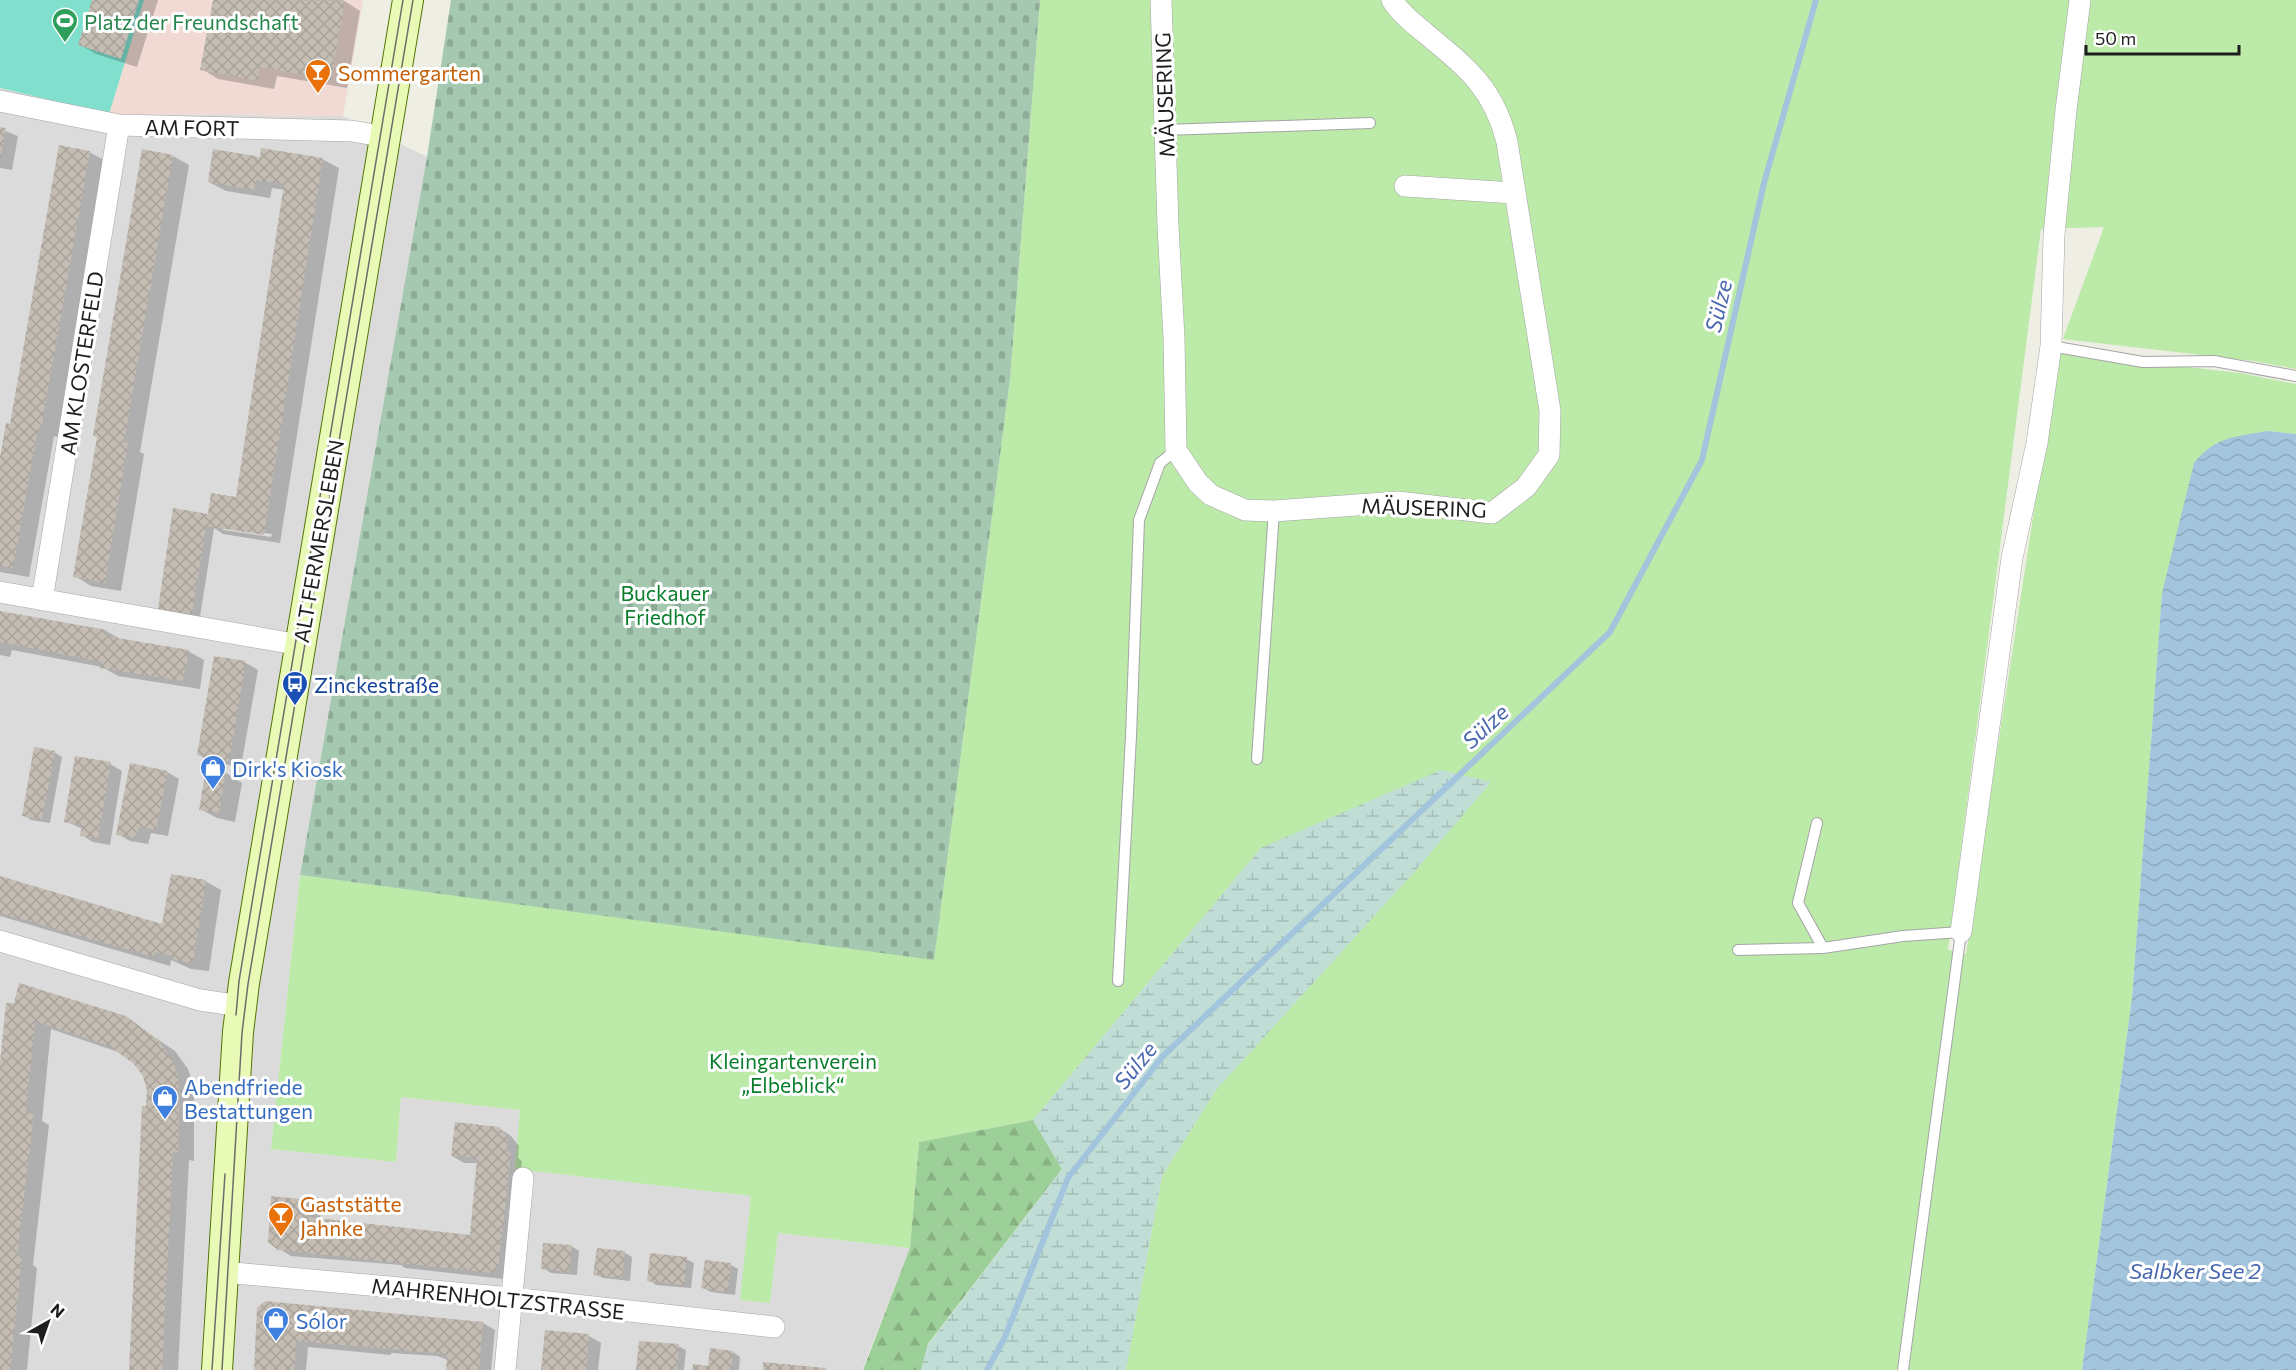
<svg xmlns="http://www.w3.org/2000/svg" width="2296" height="1370" viewBox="0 0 2296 1370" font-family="Commissioner,sans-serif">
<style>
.residential{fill:#dcdbdb}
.commercial{fill:#f0dad3}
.grass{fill:#bbeaa9}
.forest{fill:url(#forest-firs)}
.wetland{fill:url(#wetland-marsh)}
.cemetery{fill:url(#cemetery-stones)}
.pitch{fill:#81dfce}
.water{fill:url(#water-waves)}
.shadow{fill:#0003;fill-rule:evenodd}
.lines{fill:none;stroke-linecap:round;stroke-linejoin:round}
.stream{stroke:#a3c4dd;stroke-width:6}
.building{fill:url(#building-cross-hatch)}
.service-casing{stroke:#a5a5a5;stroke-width:12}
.minor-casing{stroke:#a5a5a5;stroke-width:22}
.secondary-casing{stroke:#527604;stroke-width:32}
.service{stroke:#fff;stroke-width:10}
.minor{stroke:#fff;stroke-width:21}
.secondary{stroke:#e9fab7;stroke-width:30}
.tram{stroke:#6c6c6c;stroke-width:1.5}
.labels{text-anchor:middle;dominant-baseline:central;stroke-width:6;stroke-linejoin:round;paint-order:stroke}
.leisure-label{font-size:21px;fill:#27864d;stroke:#fff;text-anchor:start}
.food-label{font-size:21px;fill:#c56008;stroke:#fff;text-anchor:start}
.street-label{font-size:21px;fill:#1e1e1e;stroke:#fff}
.park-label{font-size:21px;fill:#0a7e2c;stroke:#fff}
.transit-label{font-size:21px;fill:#164399;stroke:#fff;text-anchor:start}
.shop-label{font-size:21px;fill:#366cbe;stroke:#fff;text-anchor:start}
.water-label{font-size:22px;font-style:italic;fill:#4967af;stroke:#fff}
</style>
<defs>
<pattern id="forest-firs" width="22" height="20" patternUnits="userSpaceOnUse" patternTransform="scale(1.5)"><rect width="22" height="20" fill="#9dcf98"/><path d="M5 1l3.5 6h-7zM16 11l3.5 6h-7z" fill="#87b183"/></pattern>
<pattern id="wetland-marsh" width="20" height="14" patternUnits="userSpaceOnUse" patternTransform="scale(1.5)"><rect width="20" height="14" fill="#c0ddd6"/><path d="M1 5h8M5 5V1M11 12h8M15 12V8" fill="none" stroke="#a5bdb7"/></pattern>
<pattern id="cemetery-stones" width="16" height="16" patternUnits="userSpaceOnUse" patternTransform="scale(1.5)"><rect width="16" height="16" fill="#a5c8b1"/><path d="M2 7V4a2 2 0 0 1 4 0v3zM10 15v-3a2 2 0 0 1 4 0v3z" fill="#8eab98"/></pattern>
<pattern id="water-waves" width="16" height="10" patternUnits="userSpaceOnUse" patternTransform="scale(1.5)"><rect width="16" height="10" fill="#a3c4dd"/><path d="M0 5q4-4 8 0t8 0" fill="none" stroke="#8ca8bd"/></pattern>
<pattern id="building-cross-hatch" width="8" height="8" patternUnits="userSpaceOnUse" patternTransform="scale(1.5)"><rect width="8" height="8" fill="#c4bdb3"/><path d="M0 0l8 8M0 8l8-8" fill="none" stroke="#a8a29a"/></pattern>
</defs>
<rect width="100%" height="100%" fill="#efeee4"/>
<path class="residential" d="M0,88L109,114L343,116L427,157L300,875L271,1149L396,1162L401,1097L520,1110L516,1169L751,1196L741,1300L770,1303L778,1233L910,1248L862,1370H0Z"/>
<path class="commercial" d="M144,0H363L343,116L109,114Z"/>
<path class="grass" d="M1040,0H2296V369L2254,361L2063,339L2104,227L2041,229L1948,950L1966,954L2046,432L2056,352L2240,373L2296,384V434L2268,431L2162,593L2132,998L2082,1370H1126L1162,1176L1216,1090L1261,848L1033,1120L919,1142L910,1248L778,1233L770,1303L740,1300L751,1196L515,1169L520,1110L401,1097L396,1162L271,1149L300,875L934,959L1010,379Z"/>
<path class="forest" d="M1033,1120L1062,1169L928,1344L921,1370H863L910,1248L919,1142Z"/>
<path class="wetland" d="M1441,770L1491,782L1416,870L1216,1090L1162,1176L1126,1370H921L928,1345L1062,1169L1033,1120L1261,848Z"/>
<path class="cemetery" d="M451,0H1040L1010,379L934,960L300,875L427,157Z"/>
<path class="pitch" d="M0,0H144L109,114L0,88Z"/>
<path class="water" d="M2268,431L2296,434V1370H2082L2132,998L2162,593L2194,463C2216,436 2235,437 2268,431Z"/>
<path class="shadow" d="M93,0H158L137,67L96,54L79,44Z
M214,0H343L360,11L347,88L277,76L274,89L218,79L202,69Z
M0,129L18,136L12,170L0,168Z
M89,152L106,161L58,437L54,436L29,577L0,572V466Z
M173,156L189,165L140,452L144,454L121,591L91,586L75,576Z
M261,159H322L339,168L280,543L223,534L214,528L200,617L167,612L160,608L209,515L237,499L285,190L272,188L270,198L226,191L209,182ZM223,527L272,534L271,537L223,530Z
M0,613L106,631L122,640L188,651L204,660L200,689L118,676L102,667L12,650L10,657L0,655Z
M216,658L246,663L258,670L241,767L211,762L199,755Z
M54,752L62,757L50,823L31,820L24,815Z
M110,764L122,771L110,845L93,842L81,835L83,829L65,821Z
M207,770L226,773L242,783L235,822L217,818L200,809Z
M167,772L179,779L168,836L151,833L148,844L130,841L118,834Z
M0,877L164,926L205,881L221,890L209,971L191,969L171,960L170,966L0,916Z
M7,1004L126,1018L175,1051L188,1069L194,1087V1161L189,1160L178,1370H130L148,1091L145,1075L135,1063L121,1053L51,1029L42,1121L49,1125L33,1265L37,1268L27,1370H0V1077Z
M499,1128L511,1136L519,1146L518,1158L522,1161L509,1274L504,1279L405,1268L401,1265L291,1256L278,1248L309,1202L321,1209L320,1220L472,1237L478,1163H464L452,1156Z
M571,1246L579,1251L577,1275L551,1273L543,1268Z
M625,1253L632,1257L630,1281L603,1278L595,1274Z
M686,1259L694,1263L691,1288L656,1285L649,1280Z
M731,1265L738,1269L735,1295L711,1292L703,1288Z
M258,1309L483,1323L495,1330L491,1370H447L448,1360L437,1356L391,1353V1355L308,1347L306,1370H256Z
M589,1336L601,1343L598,1370H542Z
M678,1346L686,1350L684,1370H639Z
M733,1352L740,1357L739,1370H694L709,1367Z"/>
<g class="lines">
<path class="stream" d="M987,1370L1004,1339L1068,1178L1163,1056L1610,632L1702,460L1764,183L1816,0"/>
</g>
<path class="building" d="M92,0H139L121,59L78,45Z
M213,0L345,1L331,80L260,67L258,81L200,70Z
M0,127L6,128L1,156H0Z
M59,145L90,151L41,429L38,428L13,568L0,566V457L6,423L10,424Z
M261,148L323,158L264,535L206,526L192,614L158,609L173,508L208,514L211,493L236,497L284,184L256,180L254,190L208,182L213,149L260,157Z
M142,149L173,155L124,442L128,443L105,583L73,577L97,437L93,436Z
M0,611L107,630L106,636L189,650L183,681L100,668L102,662L0,642Z
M214,656L246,661L229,761L197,755Z
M34,747L55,751L42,820L22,816Z
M75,756L111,762L98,839L80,836L82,825L64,822Z
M130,763L168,771L156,830L139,827L136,838L116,835Z
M206,768L226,772L219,813L199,810Z
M171,874L206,880L193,963L173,960L174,956L155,952L154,957L0,913V876L162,924Z
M19,983L126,1016L158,1040L172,1059L178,1077L179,1096L178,1153L173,1152L162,1370H129L142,1106H146L147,1091L143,1076L134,1064L109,1046L35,1021L26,1113L34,1114L17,1256L22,1257L10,1370H0V1063L6,1003H14Z
M455,1122L499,1127L508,1138L506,1151L511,1152L504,1218L498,1267L492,1273L278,1250L268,1242L271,1196L309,1200L308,1217L470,1235L477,1158L451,1156Z
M543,1243L572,1245L569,1272L541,1269Z
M597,1248L625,1251L622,1278L593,1275Z
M650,1253L687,1257L684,1285L647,1281Z
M705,1260L731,1263L728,1292L701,1288Z
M265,1301L483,1322L479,1370H446L447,1354L296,1341L294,1370H254L257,1308Z
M545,1330L589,1334L586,1370H541Z
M639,1341L679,1344L677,1370H636Z
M710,1348L733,1351L731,1370H692L693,1364L708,1366Z
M763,1362L826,1368V1370H763Z"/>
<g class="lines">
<defs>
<path id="service" d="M1165,130L1370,123
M2051,346L2143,362L2214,361L2296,376
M1257,759L1274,511
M1817,823L1798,903L1823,948
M1738,950L1823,948L1903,936L1961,932L1903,1370
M1118,981L1131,736L1139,520L1160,463L1176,450"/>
<path id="minor" d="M1161,0L1168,226L1174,338L1176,450L1198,483L1211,495L1245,510L1274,511L1398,502L1492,513L1526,487L1549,455L1550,411L1507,142C1494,88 1466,67 1425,33C1413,23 1400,13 1392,0
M0,101L119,125L352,131L386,137
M1405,186L1514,193
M0,592L300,645
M42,600L119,125
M1961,932L2012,558L2037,443L2051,346L2054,235L2066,110L2080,0
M0,941L200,1000L241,1006
M223,1272L512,1298L774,1327
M505,1370L523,1178"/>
<path id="secondary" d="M217,1370L238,1032L244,983L408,0"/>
</defs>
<use href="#service" class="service-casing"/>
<use href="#minor" class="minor-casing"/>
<use href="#secondary" class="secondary-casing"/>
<use href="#service" class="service"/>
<use href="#minor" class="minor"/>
<use href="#secondary" class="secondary"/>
<path class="tram" d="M236,1015L239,981L403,0
M212,1370L225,1174
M222,1370L242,1033L248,984L413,0"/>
</g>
<defs>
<symbol id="stadium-pin" viewBox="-11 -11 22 30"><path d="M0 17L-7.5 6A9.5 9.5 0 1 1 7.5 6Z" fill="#2e9e5b" stroke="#fff"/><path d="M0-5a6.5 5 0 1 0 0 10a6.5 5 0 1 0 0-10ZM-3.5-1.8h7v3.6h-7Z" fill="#fff"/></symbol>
<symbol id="bar-pin" viewBox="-11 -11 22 30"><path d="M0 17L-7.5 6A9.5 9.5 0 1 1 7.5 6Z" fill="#e8710a" stroke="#fff"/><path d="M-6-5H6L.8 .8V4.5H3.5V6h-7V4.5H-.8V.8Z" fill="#fff"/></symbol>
<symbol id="bus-pin" viewBox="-11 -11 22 30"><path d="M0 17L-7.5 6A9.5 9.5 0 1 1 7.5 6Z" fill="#1a4fb4" stroke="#fff"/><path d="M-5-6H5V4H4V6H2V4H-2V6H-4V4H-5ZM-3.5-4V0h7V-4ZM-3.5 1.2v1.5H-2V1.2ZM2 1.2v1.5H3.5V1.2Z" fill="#fff"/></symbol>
<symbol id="shop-pin" viewBox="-11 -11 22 30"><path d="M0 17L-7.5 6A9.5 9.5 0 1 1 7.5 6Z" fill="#3f7fe0" stroke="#fff"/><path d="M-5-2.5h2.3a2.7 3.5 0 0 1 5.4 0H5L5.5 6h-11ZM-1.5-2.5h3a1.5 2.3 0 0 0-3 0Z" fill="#fff"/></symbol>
</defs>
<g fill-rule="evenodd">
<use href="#stadium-pin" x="50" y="6" width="30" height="40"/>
<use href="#bar-pin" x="303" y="57" width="30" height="40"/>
<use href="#bus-pin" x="280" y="669" width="30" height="40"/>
<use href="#shop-pin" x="198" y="753" width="30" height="40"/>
<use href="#shop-pin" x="150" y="1083" width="30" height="40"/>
<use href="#bar-pin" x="266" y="1200" width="30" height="40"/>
<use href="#shop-pin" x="261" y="1305" width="30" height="40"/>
</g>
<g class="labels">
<g class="leisure-label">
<text x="84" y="21">Platz der Freundschaft</text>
</g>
<g class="food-label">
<text x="338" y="72">Sommergarten</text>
<text x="300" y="1203">Gaststätte<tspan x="300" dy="24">Jahnke</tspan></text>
</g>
<g class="street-label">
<text transform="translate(1164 95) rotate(-92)">MÄUSERING</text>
<text transform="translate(192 127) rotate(1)">AM FORT</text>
<text transform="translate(81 363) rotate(-81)">AM KLOSTERFELD</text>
<text transform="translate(1424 507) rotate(2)">MÄUSERING</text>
<text transform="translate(318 541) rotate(-80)">ALT FERMERSLEBEN</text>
<text transform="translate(498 1298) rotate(6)">MAHRENHOLTZSTRASSE</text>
</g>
<g class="park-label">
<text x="665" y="592">Buckauer<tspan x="665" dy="24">Friedhof</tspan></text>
<text x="793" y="1060">Kleingartenverein<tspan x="793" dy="24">„Elbeblick“</tspan></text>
</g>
<g class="transit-label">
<text x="314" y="684">Zinckestraße</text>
</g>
<g class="shop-label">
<text x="232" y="768">Dirk's Kiosk</text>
<text x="184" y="1086">Abendfriede<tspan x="184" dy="24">Bestattungen</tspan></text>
<text x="296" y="1320">Sólor</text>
</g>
<g class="water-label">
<text transform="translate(1718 306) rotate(-77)">Sülze</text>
<text transform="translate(1485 726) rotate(-43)">Sülze</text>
<text transform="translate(1135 1065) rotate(-51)">Sülze</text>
<text x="2195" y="1270">Salbker See 2</text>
</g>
</g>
<g transform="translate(48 1322) rotate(40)" stroke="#ffffff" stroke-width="4.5" paint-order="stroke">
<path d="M0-4.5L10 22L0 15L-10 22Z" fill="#1e1e1e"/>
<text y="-9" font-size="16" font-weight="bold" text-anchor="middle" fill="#1e1e1e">N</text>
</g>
<path d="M2086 45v9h153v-9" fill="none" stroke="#1e1e1e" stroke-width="3"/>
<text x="2095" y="45" font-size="18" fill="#1e1e1e" stroke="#ffffff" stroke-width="4.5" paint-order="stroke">50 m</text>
</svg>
